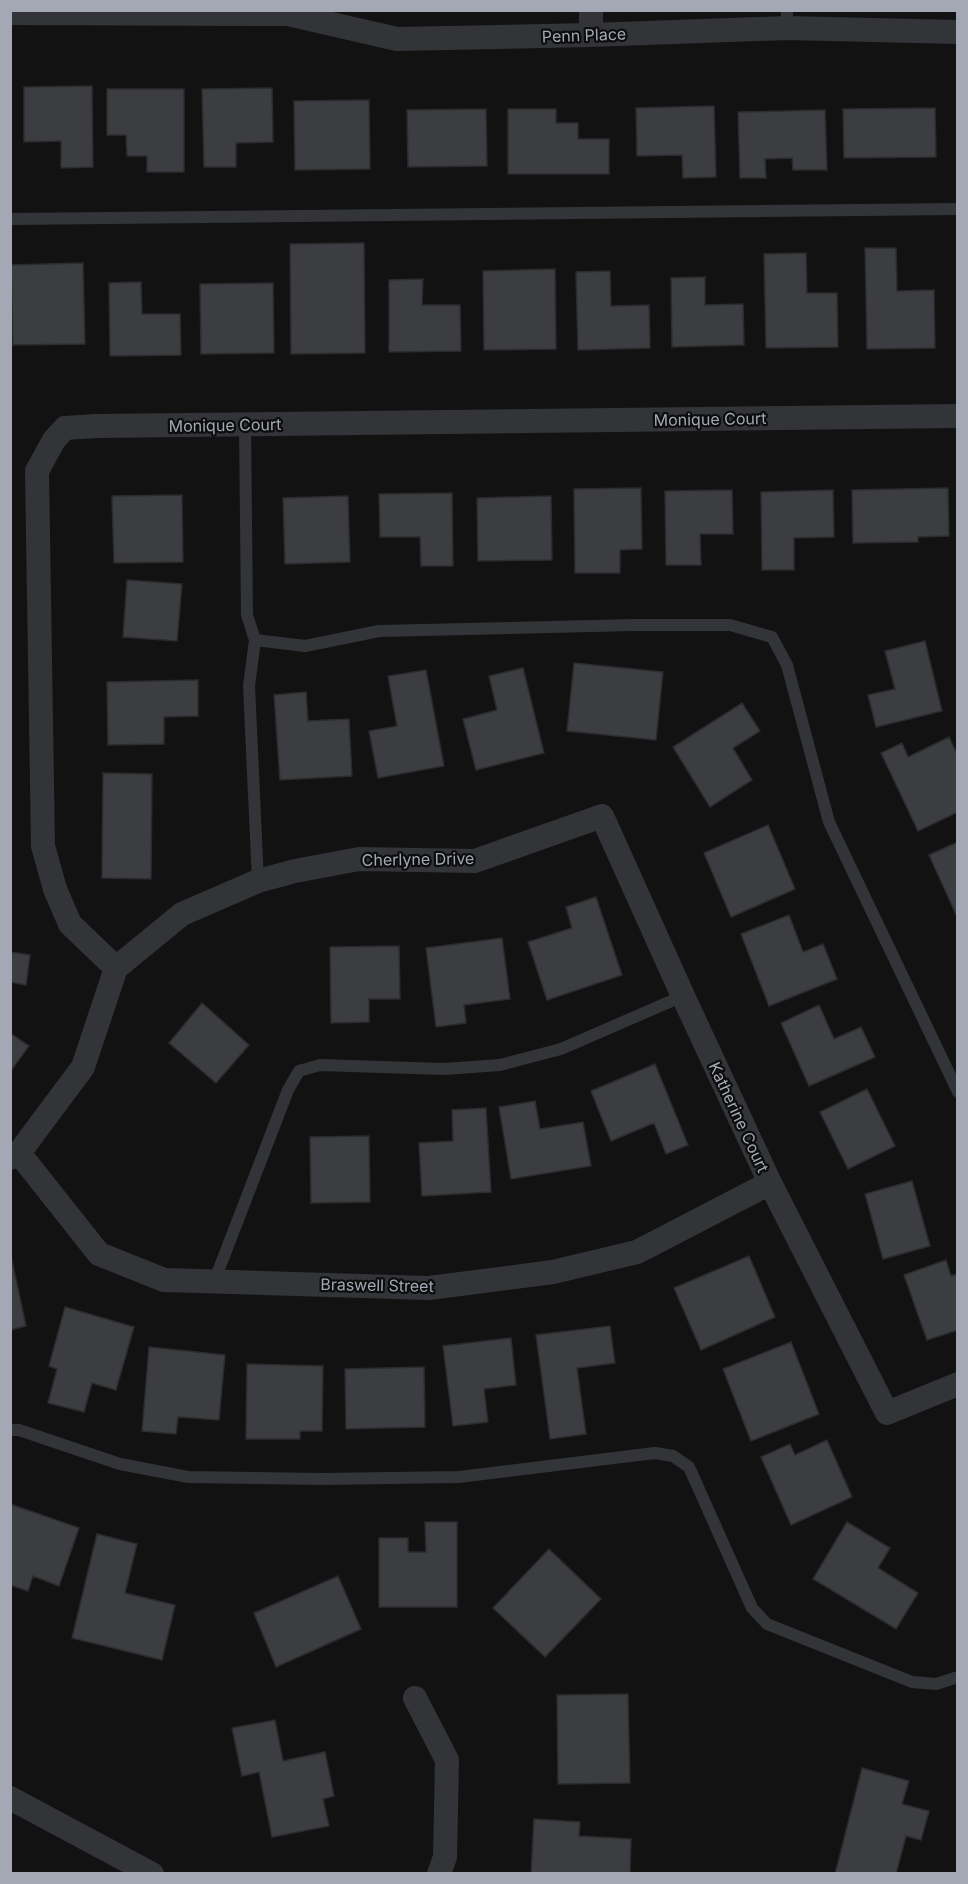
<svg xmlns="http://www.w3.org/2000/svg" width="968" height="1884" viewBox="0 0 968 1884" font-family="Inter,sans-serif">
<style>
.building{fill:#3c3d40;stroke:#2c2c2f;stroke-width:1.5}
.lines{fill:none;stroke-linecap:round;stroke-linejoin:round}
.lane{stroke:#333438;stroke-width:12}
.street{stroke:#333438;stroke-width:24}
.labels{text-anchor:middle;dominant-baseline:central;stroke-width:4.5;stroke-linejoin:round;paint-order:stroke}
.street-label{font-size:16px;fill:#a3a8b4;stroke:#0d0d0e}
</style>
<rect width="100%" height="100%" fill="#121213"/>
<path class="building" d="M92,86L93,167L61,168V141L24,142V87Z
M272,88L273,142L236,143V167H204L202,89Z
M107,89H184V172H147V156H127L126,135H107Z
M369,100L370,169L295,170L294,101Z
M714,106L716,177L683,178L682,155L637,156L636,108Z
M935,108L936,157L844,158L843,109Z
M486,109L487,166L408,167L407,110Z
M508,109H556V123H578V139H609V174H508Z
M825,110L827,170H793L792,158L765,159L766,178H740L738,112Z
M364,243L365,353L291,354L290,244Z
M865,248H896L897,291L934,290L935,348L867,349Z
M806,253L807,293H837L838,347L766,348L764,254Z
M83,263L85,344L13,345L11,265Z
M555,269L556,349L484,350L483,271Z
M610,271L611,306L649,305L650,348L578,350L576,272Z
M705,277V305L743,304L744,345L672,347L671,278Z
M423,279L422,305H460L461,351L389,352V280Z
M141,282L142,314H180L181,355L110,356L109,283Z
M273,283L274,353L201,354L200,284Z
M641,488L642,549L620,550V573H575L574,489Z
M948,488L949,536L918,537V542L853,543L852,490Z
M732,490L733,534H700L701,565H666L665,491Z
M833,490L834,537L794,538V570H762L761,492Z
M452,493L453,566H421L420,537H380L379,494Z
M182,495L183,562L114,563L112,496Z
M348,496L350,562L285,564L283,498Z
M551,496L552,560L478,561L477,498Z
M127,580L182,584L177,641L123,637Z
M925,641L942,711L876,727L868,695L895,689L885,651Z
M574,663L663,672L656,740L567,731Z
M523,668L544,753L476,770L463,719L497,710L489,676Z
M426,670L444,766L378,778L369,731L397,726L388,676Z
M198,680V716L164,717V744L108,745L107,682Z
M306,692L308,721L349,719L352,776L280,780L274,695Z
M742,703L760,731L733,748L752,780L710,807L673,747Z
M949,737L958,756V812L918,831L881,753L902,743L908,757Z
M103,773L152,774L151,879L102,878Z
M768,825L795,889L731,917L704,853Z
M958,842V919L929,855Z
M596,897L622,975L547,1000L528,942L572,928L566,907Z
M789,915L803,952L823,944L837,979L769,1006L741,934Z
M502,938L510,999L464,1005L466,1023L436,1027L426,948Z
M399,946L400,999H369V1022L331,1023L330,947Z
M10,952L30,955L26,985L10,982Z
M202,1003L249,1045L216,1083L169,1043Z
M819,1005L834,1039L861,1027L875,1057L809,1086L781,1023Z
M10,1033L29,1046L10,1072Z
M655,1064L688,1145L666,1154L654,1123L611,1141L591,1091Z
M867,1089L895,1146L848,1169L820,1112Z
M535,1101L540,1129L583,1122L591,1166L511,1179L499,1107Z
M486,1108L491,1192L422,1196L419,1143L453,1141L452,1110Z
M369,1136L370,1202L311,1203L310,1137Z
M912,1181L930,1246L883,1259L865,1194Z
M11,1256L26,1326L10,1330V1256Z
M749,1256L775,1317L701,1350L674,1288Z
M946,1260L951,1276L958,1274V1330L927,1340L904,1275Z
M65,1307L134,1327L116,1390L92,1383L84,1412L48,1403L57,1369L49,1366Z
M610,1326L615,1363L577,1368L586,1434L550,1439L536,1335Z
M511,1338L516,1385L484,1389L488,1422L453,1426L443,1346Z
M791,1342L819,1414L751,1441L723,1369Z
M149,1347L225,1355L219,1420L178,1417L176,1434L142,1431Z
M247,1364L323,1366L322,1431H300V1439H246Z
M424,1367L425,1427L346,1429L345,1369Z
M827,1440L852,1497L791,1525L761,1457L790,1444L795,1455Z
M10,1504L79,1528L59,1586L33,1576L28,1591L10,1585Z
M425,1522H457V1607H379V1538H408V1552H426Z
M847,1522L890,1548L878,1568L918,1593L896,1629L813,1579Z
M97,1534L137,1544L125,1593L175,1605L162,1660L72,1638Z
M549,1549L601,1599L545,1657L493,1608Z
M338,1576L361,1629L276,1667L254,1613Z
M628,1694L630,1783L558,1784L557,1695Z
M275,1720L283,1761L325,1752L334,1796L323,1799L329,1826L272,1837L259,1772L242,1776L232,1728Z
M862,1768L909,1781L902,1804L929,1811L921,1840L906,1836L896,1874H835Z
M534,1819L580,1822L579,1836L631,1839L630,1874H531Z"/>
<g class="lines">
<path class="lane" d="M787,10V28
M10,219L958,209
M245,425L247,615L255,640L305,646L379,631L634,625H730L772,637L787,665L829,822L958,1092
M255,640L249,686L258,881
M214,1282L288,1090L299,1071L320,1065L444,1069L500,1065L561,1049L683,996
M10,1430H19L120,1464L188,1477L323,1479L459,1477L655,1453L673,1456L689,1467L752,1608L767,1624L912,1682L936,1684L958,1677"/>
<path class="street" d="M591,10V35
M10,13L288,14L397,39L591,35L787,28L958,32
M116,968L70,924L55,889L43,846L37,471L54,440L65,428L96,426L958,416
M19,1153L99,1254L164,1280L429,1288L553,1272L637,1252L770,1183
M10,1158L19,1153L83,1067L116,968L182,914L258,881L295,871L359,859L475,861L602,816L683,996L770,1183L887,1413L958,1384
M415,1698L447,1760L445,1857L439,1874
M10,1798L152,1874"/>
</g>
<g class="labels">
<g class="street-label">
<text transform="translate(584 35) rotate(-2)">Penn Place</text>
<text transform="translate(710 419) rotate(-1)">Monique Court</text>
<text transform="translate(225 425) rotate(-1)">Monique Court</text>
<text transform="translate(418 859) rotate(-1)">Cherlyne Drive</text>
<text transform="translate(739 1117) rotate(65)">Katherine Court</text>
<text transform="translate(377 1285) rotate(1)">Braswell Street</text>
</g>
</g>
<rect width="968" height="1884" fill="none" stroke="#a3a8b4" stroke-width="24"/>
</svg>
